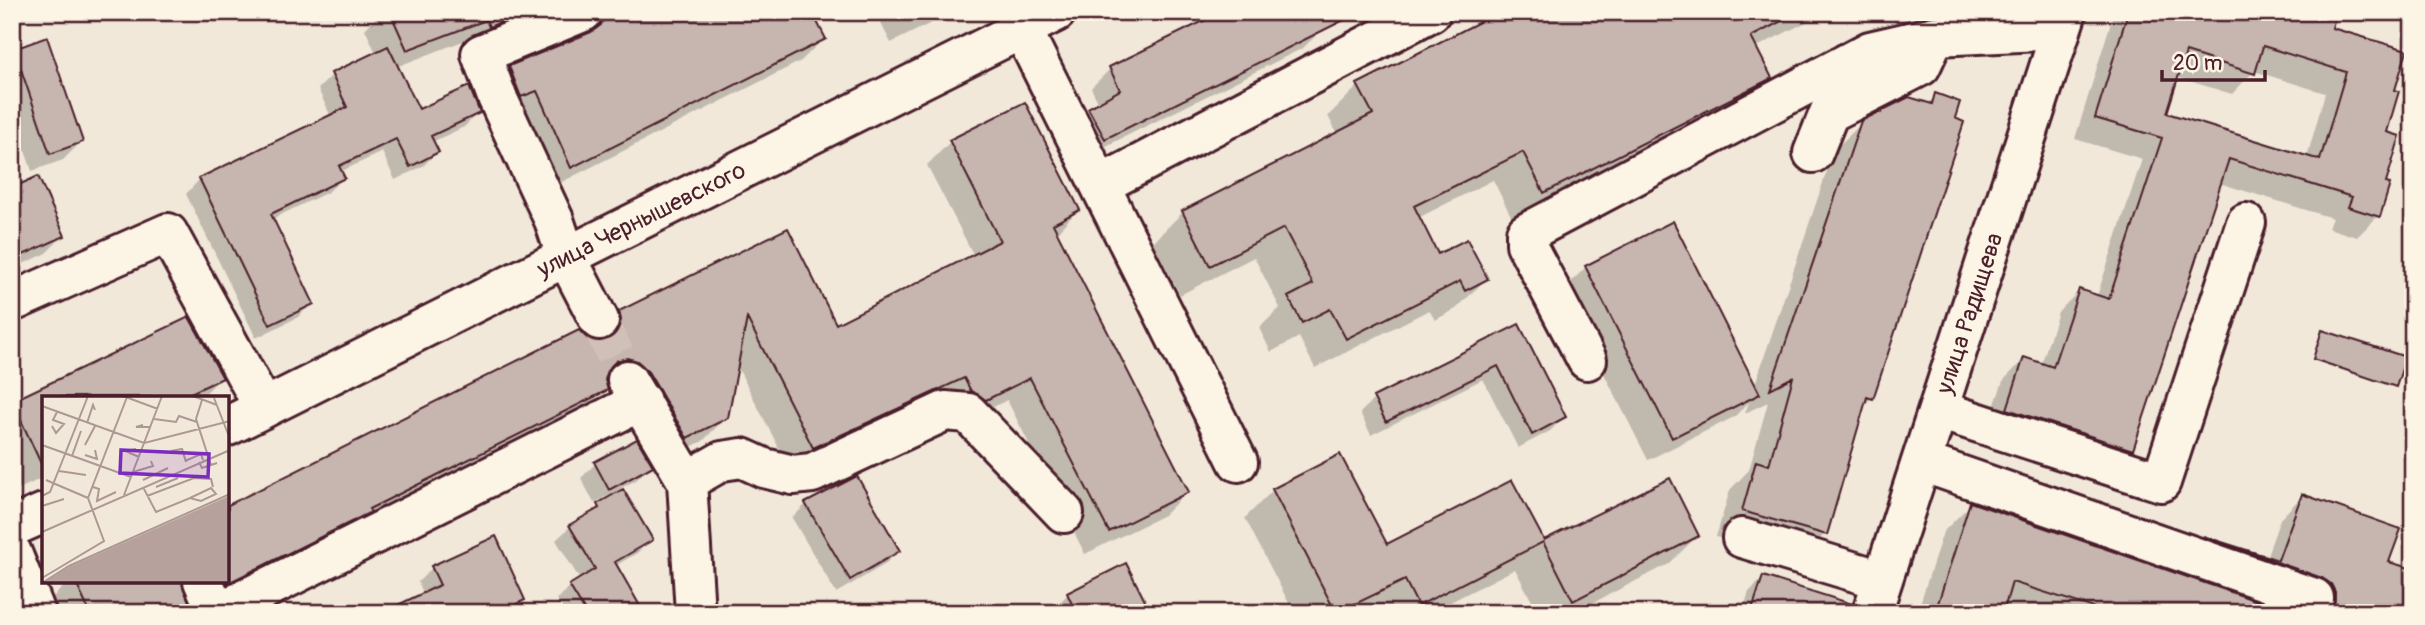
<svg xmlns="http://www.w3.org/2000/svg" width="2425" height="625" viewBox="0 0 2425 625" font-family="Pangolin,sans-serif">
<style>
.shadow{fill:#0003;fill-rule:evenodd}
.building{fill:#c7b6af;stroke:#4a1f2b;stroke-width:2;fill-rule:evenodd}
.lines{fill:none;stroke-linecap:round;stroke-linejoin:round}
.minor-tunnel{stroke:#d0c0b7;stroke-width:38;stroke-dasharray:38 19;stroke-linecap:butt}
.minor-casing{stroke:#4a1f2b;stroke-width:44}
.major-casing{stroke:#4a1f2b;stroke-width:44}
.minor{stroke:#fcf5e5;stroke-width:38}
.major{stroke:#fcf5e5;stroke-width:38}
.labels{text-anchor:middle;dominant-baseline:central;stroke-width:5;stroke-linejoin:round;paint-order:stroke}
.street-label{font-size:24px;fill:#4a1f2b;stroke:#fcf5e5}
.inset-road{fill:none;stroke:#ae9894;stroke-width:2}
.view{fill:#7b2cbf;fill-opacity:0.15;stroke:#7b2cbf;stroke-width:3.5}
.inset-edge{fill:none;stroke:#4a1f2b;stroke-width:3.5}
</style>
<rect width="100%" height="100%" fill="#f1e8da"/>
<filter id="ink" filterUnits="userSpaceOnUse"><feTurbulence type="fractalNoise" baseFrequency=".0143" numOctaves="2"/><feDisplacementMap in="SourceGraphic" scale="14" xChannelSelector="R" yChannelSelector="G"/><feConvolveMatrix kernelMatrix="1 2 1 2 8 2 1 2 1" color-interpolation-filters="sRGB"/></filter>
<g filter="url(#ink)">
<path class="shadow" d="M381,12H560L466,48L463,41L396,67L418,112L478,113L464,127L432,142L437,152L423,166L395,180L382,152L340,172L343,178L328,192L272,219L312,303L298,317L256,338L186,194L200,179L331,117L318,89L332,75L376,53L365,29Z
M563,12H810L824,38L801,61L548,189L487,90L510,68L583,38L582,27Z
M875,12H953L891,43Z
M1503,12H1826L1755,48L1770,78L1739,108L1514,222L1493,180L1418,218L1438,256L1486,279L1456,309L1435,320L1429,310L1315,368L1299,337L1271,352L1259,328L1280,308L1254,257L1180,295L1153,242L1183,212L1337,134L1328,116L1358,86Z
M2114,12H2312L2393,91L2385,133L2384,184L2378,216L2357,237L2328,228L2332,218L2219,183L2131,449L2110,470L1986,430L2003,381L2024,359L2041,365L2058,312L2079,291L2097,296L2142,159L2075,139ZM2254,71L2325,93L2307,157L2165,114L2176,77L2232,94Z
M1322,30L1303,48L1086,156L1070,128L1089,109L1099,104L1091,88L1110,69Z
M46,40L81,142L63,160L32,171L20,136L12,139V52Z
M1936,95L1871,398L1862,408L1825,534L1798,561L1716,537L1730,490L1749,470L1768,402L1745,413L1749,402L1734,417L1648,460L1562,291L1586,267L1754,387L1834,150L1862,123L1927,105Z
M950,142L1078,210L1056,233L1187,492L1164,515L1085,554L1007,400L962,423L790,470L736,364L726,417L703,441L663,460L615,384L604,381L606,389L582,412L204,605L192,586L180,581L191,613H57L50,600L69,581H228V507L579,332L587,340L598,343L596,336L620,312L788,230L835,326L974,256L927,165Z
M12,190L63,236L45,254L12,269Z
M188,319L220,378L201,398H44V477L13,492L12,403Z
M1519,326L1564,417L1550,431L1518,448L1483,379L1371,435L1360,413L1374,399Z
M595,464L651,466L636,480L621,488L651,539L637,553L615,566L642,613H565L557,599L570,586L580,580L556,540L570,527L613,496L612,494L594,503L581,478Z
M1669,480L1697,536L1669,564L1573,613H1538L1515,569L1429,613H1380L1377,606L1364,613H1294L1245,518L1273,490L1386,546L1511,483L1543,543Z
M2302,496L2387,563L2413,613H2312L2183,559L2204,538L2266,558L2280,519Z
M806,504L898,551L884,565L836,593L792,518Z
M1971,504L2275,613H1917L1943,532Z
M432,568L523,600L510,613H432L418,582Z
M1763,578L1806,613H1742L1749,592Z
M1068,594L1149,613H1049Z"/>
<path class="building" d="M390,12H525L489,27L486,20L407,50Z
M604,12H812L826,39L571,168L537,91L521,97L509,66L591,32L601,25Z
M1222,12H1360L1105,139L1088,108L1120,90L1109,67Z
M1499,12H1799L1751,37L1772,78L1544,193L1523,152L1414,206L1438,254L1467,239L1488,279L1465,291L1460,281L1346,339L1330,309L1302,323L1288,297L1313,284L1284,228L1210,266L1182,211L1373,114L1357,84Z
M2128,12H2318L2335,17L2332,28L2407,50L2395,90L2399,91L2387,132L2400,136L2386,183L2390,184L2380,217L2348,207L2352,197L2229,159L2133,450L2007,409L2024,357L2053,367L2079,289L2109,299L2162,138L2095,118ZM2263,46L2346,72L2320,160L2167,113L2186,52L2255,74Z
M47,37L83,142L50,154L14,49Z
M388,46L419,109L469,86L480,113L431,136L439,152L410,167L396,139L339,166L345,178L271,214L314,304L270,325L199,178L347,107L331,73Z
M1935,93L1960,102L1955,118L1964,122L1873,399L1867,397L1827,535L1742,511L1756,461L1769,465L1793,377L1770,389L1861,121L1879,112L1882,113L1883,110L1909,97L1932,104Z
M1025,102L1080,210L1053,224L1189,492L1109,532L1030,378L986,400L971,391L964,378L813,448L747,318L728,418L687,438L647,370L637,361L627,358L616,361L608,370L605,380L608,390L369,509L371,512L228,583V505L579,330L588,339L599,342L608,340L618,331L621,320L619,311L788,228L836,324L1000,241L949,140Z
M38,176L65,236L12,260V188Z
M1673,221L1760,394L1672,438L1585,266Z
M189,317L223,378L182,397H44V470L12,401Z
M1519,324L1566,417L1532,435L1498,366L1386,422L1373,397Z
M2322,330L2406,357L2396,387L2313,359Z
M637,439L653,466L609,490L594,462Z
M1340,454L1387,544L1512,480L1544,540L1670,478L1699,536L1573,601L1543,542L1418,606L1405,580L1336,613L1272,489Z
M857,476L900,551L850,580L805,503Z
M623,489L653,540L615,562L644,613H586L569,585L595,569L569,525L599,508L597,504Z
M2302,494L2401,529L2389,562L2413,569V613H2333L2335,592L2331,584L2322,578L2203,536L2278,560Z
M1970,502L2289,612V613H2110L2012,582L2003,613H1935Z
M496,536L525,600L497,613H381L440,585L431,566Z
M1126,563L1151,613H1076L1067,593Z
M1763,576L1852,604L1851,613H1751Z
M75,581H182L193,613H90Z"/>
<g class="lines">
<path class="minor-tunnel" d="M599,320L627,380"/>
<defs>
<path id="minor" d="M583,12L481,54L497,97L554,220L566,256L599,320
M1022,29L1238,462
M1813,153L1829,113L1921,66L1935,36
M1102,184L1431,12
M12,302L168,233L264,408
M1587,360L1526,244V233L1870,51L1935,36L2061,30
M627,380L687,481L695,613
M1939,410L2161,482L2246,223
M1922,462L2314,598L2310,613
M687,481L722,461L742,458L764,468L793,475L812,473L945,411L968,413L1064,513
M1742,538L1882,580
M12,553L36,613
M203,581L217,613
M217,613L641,401"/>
<g id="major">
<path id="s1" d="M228,426L1056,12"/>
<path d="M12,527L44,513"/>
<path id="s2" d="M1872,613L2067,12"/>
</g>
</defs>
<use href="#minor" class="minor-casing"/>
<use href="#major" class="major-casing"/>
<use href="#minor" class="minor"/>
<use href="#major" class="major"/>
</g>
</g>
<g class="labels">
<g class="street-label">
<text stroke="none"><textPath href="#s1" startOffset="462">улица Чернышевского</textPath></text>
<text stroke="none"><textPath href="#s2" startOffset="315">улица Радищева</textPath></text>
</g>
</g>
<g transform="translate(42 396)">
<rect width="187" height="187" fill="#f1e8da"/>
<path d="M187,100V187H1L27,171Z" fill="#b6a19c"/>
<path class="inset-road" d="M81,0L116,13M151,0L175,9M172,2L188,43M160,4L154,23L169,69M0,10L102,47L120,0M112,23L134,26L137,20L155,26M45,27L51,9L53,14M101,29L94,31H108M10,30L14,37L22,28L11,24L15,16M0,49L89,81M43,49L53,30M94,53L83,55L97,61M129,55L140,53L144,66M43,59L55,63L53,54M30,60L39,35M143,65L159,58L161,64M157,66L160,72L175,67M17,75L44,79M91,76L111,70L109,65M4,84L46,102M101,84L126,72M51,91L57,93L55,105L74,96M101,91L114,116L148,102L159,105L174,98L169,92L148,102M114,91L136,82M82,99L102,47L188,25M0,100L8,96L46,0M105,100L152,82L169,83L171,91M0,110L22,103M0,136L188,54M0,182L62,145L46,102L85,1M0,187L27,170L188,98"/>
<path class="view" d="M79,54L167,58L166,81L78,77Z"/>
<rect width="187" height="187" class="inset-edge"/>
</g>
<rect width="2425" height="625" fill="none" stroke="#fcf5e5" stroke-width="42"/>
<rect x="21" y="21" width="2383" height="583" fill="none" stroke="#4a1f2b" stroke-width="2.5" filter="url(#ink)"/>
<path d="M2162 70v10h103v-10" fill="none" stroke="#4a1f2b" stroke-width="3.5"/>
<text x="2173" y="70" font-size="21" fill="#4a1f2b" stroke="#fcf5e5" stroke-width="5" paint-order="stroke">20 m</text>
</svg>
